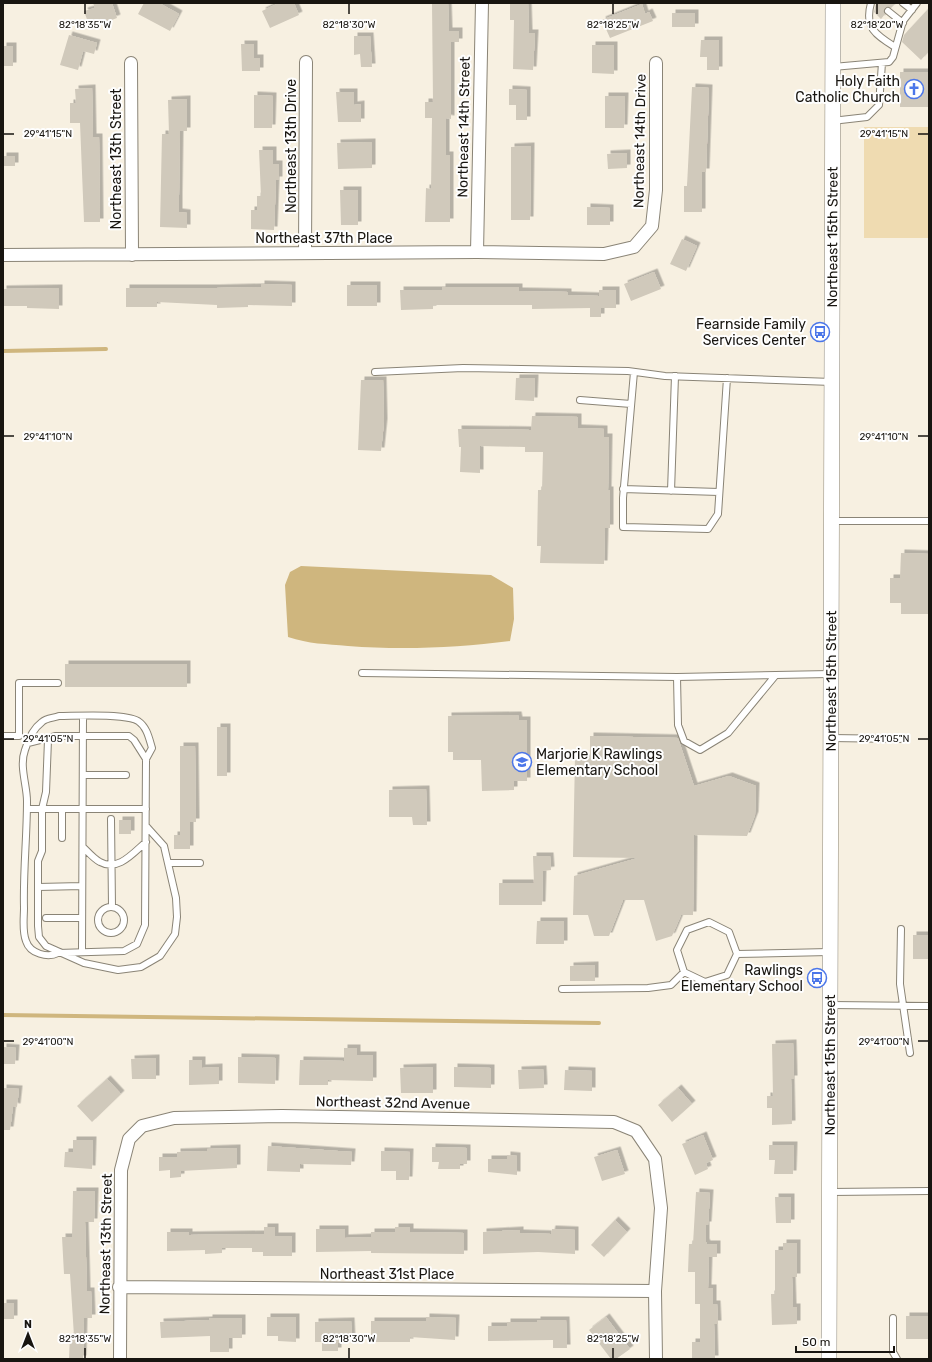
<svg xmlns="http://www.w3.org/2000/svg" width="932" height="1362" viewBox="0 0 932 1362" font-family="Rubik,sans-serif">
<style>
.green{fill:#efdbb1}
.water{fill:#cfb67e}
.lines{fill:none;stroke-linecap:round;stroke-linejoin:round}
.stream{stroke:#cfb67e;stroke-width:4}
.building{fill:#d0c9bb;filter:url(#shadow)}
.service-casing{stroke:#8a8476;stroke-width:8}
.minor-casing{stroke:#8a8476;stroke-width:14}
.tertiary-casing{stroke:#8a8476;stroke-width:16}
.service{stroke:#fff;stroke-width:6}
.minor{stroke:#fff;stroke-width:12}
.tertiary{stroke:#fff;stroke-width:15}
.ticks{fill:none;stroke:#181510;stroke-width:1.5}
.labels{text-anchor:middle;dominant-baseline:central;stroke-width:4;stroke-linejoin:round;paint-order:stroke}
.poi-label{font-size:14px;fill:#181510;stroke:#fefefe;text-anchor:end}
.street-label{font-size:14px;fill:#181510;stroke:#fefefe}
.ticks-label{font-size:10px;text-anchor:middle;fill:#181510;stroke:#fefefe;stroke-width:4;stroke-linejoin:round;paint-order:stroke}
</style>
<defs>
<filter id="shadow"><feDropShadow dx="3.5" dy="-3.5" stdDeviation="0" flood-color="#0004"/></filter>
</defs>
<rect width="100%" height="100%" fill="#f7f0e1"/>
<path class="green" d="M864,127H929V238H864Z"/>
<path class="water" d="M301,566L491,575L513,588L514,619L510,641C457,648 401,650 348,646C326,644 309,644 288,637L285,585L290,572Z"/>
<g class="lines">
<path class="stream" d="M3,351L106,349
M3,1015L599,1023"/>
</g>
<path class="building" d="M93,3H112L117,18L90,28L84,11L95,8Z
M144,3H159L179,14L170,31L138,14Z
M279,3H294L299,15L270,28L262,11Z
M432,3H448L449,31H459V42H451V119L446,118V155H450V222H425L426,188L431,189L432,118H425V102H433Z
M510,3H528L529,33H535L533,70L513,69L514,20H510Z
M896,3L891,8H885V14L881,19L874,12L876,3Z
M642,4L645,14L649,12L653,21L610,38L602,20Z
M929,8V51L921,60L902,42L904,35Z
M672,13H695V27H672Z
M69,35L97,43L94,54L83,51L78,70L60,65Z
M354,36H370L372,67H361L360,54L354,55Z
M701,40H719V70H707V57H700Z
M241,44H254V58H260V71H242Z
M592,45H614V74L592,73Z
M3,46H13V66H3Z
M900,72H929V107H900Z
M692,87L709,88L706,172H702V212H684V186H687Z
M92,88L93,137H99L100,222H84L80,123H70V103H76L75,89Z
M509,89L527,90V120H516V105H509Z
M336,92H354V105L361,104V122H338Z
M254,95L273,96L272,128H254Z
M605,96H625L624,128H605Z
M187,99V131H180L179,195V212L187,213V228L160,227L162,134H169L168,100Z
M372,142V168L338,169L337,143Z
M531,146L530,220H511V147Z
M259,150H273V164H279V180H276L274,230L251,229V210H257V196H261Z
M627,153V168L608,169L607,154Z
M3,156H15V166H3Z
M340,190H358V225H341Z
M587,207L610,208V225H587Z
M682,239L697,246L686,271L670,264Z
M654,272L661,289L631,301L624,284Z
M261,284L292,285V306L248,305V307L217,308V305L157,302V307H126V288H216L261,287Z
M347,285H377V306H347Z
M442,287H519V291L568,292V295L599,296V290H616V308H601V317H590V308L532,309V305H433V309L401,310L400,290H442Z
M59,288V309L27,308V306H3V289Z
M516,378H535L534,401L515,400Z
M361,380H383L384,422L381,451L358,450Z
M532,416L578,417V428L604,429V437H609L608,490H610V528H605L604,564L540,563L541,546H537L538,490H542L543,452H525V447L480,446V473L460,472L461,447H459L458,429L531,430Z
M901,553L929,554V614H901V603H890V578H900Z
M65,664H187V687H65Z
M518,715L519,720H527V781H514V790L482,791L481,760H453V752H448V716Z
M217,727H227V776H217Z
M590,736L678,738L694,786L729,776L756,786L755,815L747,836L694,835L693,915H681L672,936L656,941L644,900H623L609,936H594L588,915H573L574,876L638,858L573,857L575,757L590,758Z
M180,746H195L196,822H190V849H174V835H180Z
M426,789L427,825H413L412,817H389V790Z
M119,820H131V834H119Z
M533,856H550L551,870L543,871L542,905H499V883H534Z
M537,921H564V944H536Z
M913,935H929V959H913Z
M595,965V981H570V966Z
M793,1043L794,1079H791L792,1124L772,1125V1108H767V1096H773L772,1044Z
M3,1047L16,1048L15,1064H3Z
M344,1048H357V1055H373V1081L328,1080V1085H299L300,1060L344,1061Z
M238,1057L276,1058L275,1084L238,1083Z
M156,1058V1079H132L131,1059Z
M189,1060H202V1068L219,1067V1084L189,1085Z
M433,1067V1093H401L400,1068Z
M454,1067L491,1068V1088L454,1087Z
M543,1069L544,1088L519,1089L518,1070Z
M565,1070L592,1071V1091L564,1090Z
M107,1079L121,1094L92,1122L77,1106Z
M3,1088L19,1089L17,1107L13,1106L10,1130H3Z
M678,1088L692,1104L672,1122L658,1105Z
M703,1135L713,1160L706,1163L708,1169L695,1175L682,1144Z
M73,1140H93L92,1169L64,1167L65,1152H73Z
M769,1145H794L793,1174H774L775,1160H769Z
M268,1146L352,1152L351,1165L300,1164V1172L267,1171Z
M432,1147L467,1148V1164H460V1169H438L439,1162H432Z
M237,1148V1168L181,1171V1177L170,1178V1170L159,1171V1157H177V1152L207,1151V1149Z
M617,1150L625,1174L602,1181L594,1157Z
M381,1151L410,1152L409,1180H396V1171H381Z
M507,1155L517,1156V1175L488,1172V1159H507Z
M73,1191H95L94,1222H85L87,1291H91L92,1318H84L83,1359H69L70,1336H74L70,1274H64L62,1237H72Z
M696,1192L710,1193L708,1225H706V1242L707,1244H717V1257H709L708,1288H713V1304H717L718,1324H714L715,1359H692V1342H700V1304H695V1272H688L689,1244H693Z
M775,1197H791V1223H776Z
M615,1220L627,1232L604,1257L591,1245Z
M264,1227H275V1236H292V1256H263V1252H252V1248H222V1253L205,1254V1250L167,1251V1232H189V1235L264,1234Z
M395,1227H410V1232L464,1233V1254L371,1253V1251L316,1252V1229H345V1238L371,1237V1232H395Z
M552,1229L575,1230V1254L538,1252L483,1254V1232L520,1230V1233L551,1234Z
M783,1243H797V1277H792L793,1307H797V1324L772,1325L771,1294H775V1250H783Z
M3,1303H14V1319H3Z
M906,1316H929V1339H906Z
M267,1317H296V1342L278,1341V1336H267Z
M426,1317L456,1318L455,1340L410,1337V1342H371V1321H426Z
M606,1317L630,1349L616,1359H611L589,1330Z
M209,1318H242V1338H229V1352H210V1336L161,1338L160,1322L209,1320Z
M537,1320H566L567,1348H553V1340L488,1341V1326H507V1322H537Z
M351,1321L352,1342L338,1343V1351H322V1342H315V1322Z"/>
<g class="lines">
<defs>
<path id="service" d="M871,3C864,28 876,35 895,47
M903,3L912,10
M888,11L903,23
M833,67L889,62L893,57L903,21L917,3
M832,121L867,117L879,105L882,63
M375,372L463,368L628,371L665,376L832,382
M634,372L623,498V527L708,529L718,514L727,378
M580,400L631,404
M623,489L719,492
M671,491L675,376
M832,521H929
M362,673L677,677L830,674
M677,677L678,725L684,741L700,750L728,733L775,676
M59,716C76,716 124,713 138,721C147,727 149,738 152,748L146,759L145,925L137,944L124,951L58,953C48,958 30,954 26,941C22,931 24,918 24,908C23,872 27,837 27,801C27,785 19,766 25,750C28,740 34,728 42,722C46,718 54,718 59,716Z
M3,736H19V683H58
M831,738L900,739
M48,740L46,792L42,809V851L38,861V926L39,937L46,946L84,963L118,970L141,967L160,956L175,934L177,917L176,898L164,846L146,826
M28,743L56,736H129L134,740L146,759
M83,775H126
M27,809H146
M62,809V838
M111,819L112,907
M83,847C88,852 94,859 100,862C118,872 133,853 146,842
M168,863H200
M38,887L82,886
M98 920a13 13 0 1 1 26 0a13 13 0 1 1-26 0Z
M46,918H82
M709,922L729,932L737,954L727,975L705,982L684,972L677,950L687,930Z
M901,929L900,984L910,1053
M82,952L83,716
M737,954L829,952
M562,989L648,988L671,985L684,972
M831,1005L929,1006
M830,1192L929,1191
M893,1318V1352L897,1359"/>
<path id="minor" d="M131,63L132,255
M477,252L482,3
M305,253L306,62
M3,255L477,252L604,254L634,247L652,226L656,190V63
M119,1287L655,1291
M120,1359L121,1170L129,1139L142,1126L174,1118L282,1116L614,1122L636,1131L655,1159L661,1208L655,1291L656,1359"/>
<g id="tertiary">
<path id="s1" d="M829,1359L833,3"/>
</g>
</defs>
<use href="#service" class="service-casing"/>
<use href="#minor" class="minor-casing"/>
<use href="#tertiary" class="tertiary-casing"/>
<use href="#service" class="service"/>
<use href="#minor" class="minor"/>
<use href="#tertiary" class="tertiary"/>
</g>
<path class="ticks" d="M85,4V14M349,4V14M613,4V14M877,4V14M4,134H14M918,134H928M4,436H14M918,436H928M4,739H14M918,739H928M4,1041H14M918,1041H928M85,1348V1358M349,1348V1358M613,1348V1358"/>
<defs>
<symbol id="church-ring" viewBox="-11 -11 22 22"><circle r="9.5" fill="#fefefe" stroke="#4b76e9" stroke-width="1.5"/><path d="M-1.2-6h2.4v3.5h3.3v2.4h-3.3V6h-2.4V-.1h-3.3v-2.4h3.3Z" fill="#4b76e9"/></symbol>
<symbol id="bus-ring" viewBox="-11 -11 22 22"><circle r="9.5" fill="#fefefe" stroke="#4b76e9" stroke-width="1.5"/><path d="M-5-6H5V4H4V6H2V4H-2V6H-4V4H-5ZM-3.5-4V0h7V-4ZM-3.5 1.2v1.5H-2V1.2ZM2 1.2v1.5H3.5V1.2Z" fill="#4b76e9"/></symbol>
<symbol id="school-ring" viewBox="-11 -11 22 22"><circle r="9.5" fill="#fefefe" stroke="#4b76e9" stroke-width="1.5"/><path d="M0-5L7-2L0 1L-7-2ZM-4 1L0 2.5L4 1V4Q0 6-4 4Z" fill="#4b76e9"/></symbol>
</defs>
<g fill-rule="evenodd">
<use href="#church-ring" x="903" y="78" width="22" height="22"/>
<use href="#bus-ring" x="809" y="321" width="22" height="22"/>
<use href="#school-ring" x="511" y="751" width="22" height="22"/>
<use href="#bus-ring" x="806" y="967" width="22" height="22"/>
</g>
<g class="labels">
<g class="poi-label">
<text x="900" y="81">Holy Faith<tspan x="900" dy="16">Catholic Church</tspan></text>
<text x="806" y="324">Fearnside Family<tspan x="806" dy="16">Services Center</tspan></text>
<text x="536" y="754" text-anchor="start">Marjorie K Rawlings<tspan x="536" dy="16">Elementary School</tspan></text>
<text x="803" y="970">Rawlings<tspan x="803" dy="16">Elementary School</tspan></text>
</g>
<g class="street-label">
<text transform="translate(464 127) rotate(-89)">Northeast 14th Street</text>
<text transform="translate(640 141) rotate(-89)">Northeast 14th Drive</text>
<text transform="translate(291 146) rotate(-90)">Northeast 13th Drive</text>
<text transform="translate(116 159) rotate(-90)">Northeast 13th Street</text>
<text stroke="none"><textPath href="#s1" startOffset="1122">Northeast 15th Street</textPath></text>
<text x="324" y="238">Northeast 37th Place</text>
<text stroke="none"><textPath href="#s1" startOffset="678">Northeast 15th Street</textPath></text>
<text stroke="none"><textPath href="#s1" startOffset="294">Northeast 15th Street</textPath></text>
<text transform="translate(393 1103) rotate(1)">Northeast 32nd Avenue</text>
<text transform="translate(106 1244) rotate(-89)">Northeast 13th Street</text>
<text x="387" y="1274">Northeast 31st Place</text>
</g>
</g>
<g class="ticks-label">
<text x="85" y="28">82°18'35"W</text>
<text x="349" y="28">82°18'30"W</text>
<text x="613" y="28">82°18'25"W</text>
<text x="877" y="28">82°18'20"W</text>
<text x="48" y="137">29°41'15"N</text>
<text x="884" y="137">29°41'15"N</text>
<text x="48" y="440">29°41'10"N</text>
<text x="884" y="440">29°41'10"N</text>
<text x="48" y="742">29°41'05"N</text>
<text x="884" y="742">29°41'05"N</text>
<text x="48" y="1045">29°41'00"N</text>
<text x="884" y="1045">29°41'00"N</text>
<text x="85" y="1342">82°18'35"W</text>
<text x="349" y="1342">82°18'30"W</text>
<text x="613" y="1342">82°18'25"W</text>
</g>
<rect width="932" height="1362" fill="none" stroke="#181510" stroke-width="8"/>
<g transform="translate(28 1334)" stroke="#fefefe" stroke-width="3" paint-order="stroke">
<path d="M0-3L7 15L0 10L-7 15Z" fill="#181510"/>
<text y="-6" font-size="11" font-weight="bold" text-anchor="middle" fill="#181510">N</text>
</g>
<path d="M796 1346v6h98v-6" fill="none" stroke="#181510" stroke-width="2"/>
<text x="802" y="1346" font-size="12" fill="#181510" stroke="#fefefe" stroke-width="3" paint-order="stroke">50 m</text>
</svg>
